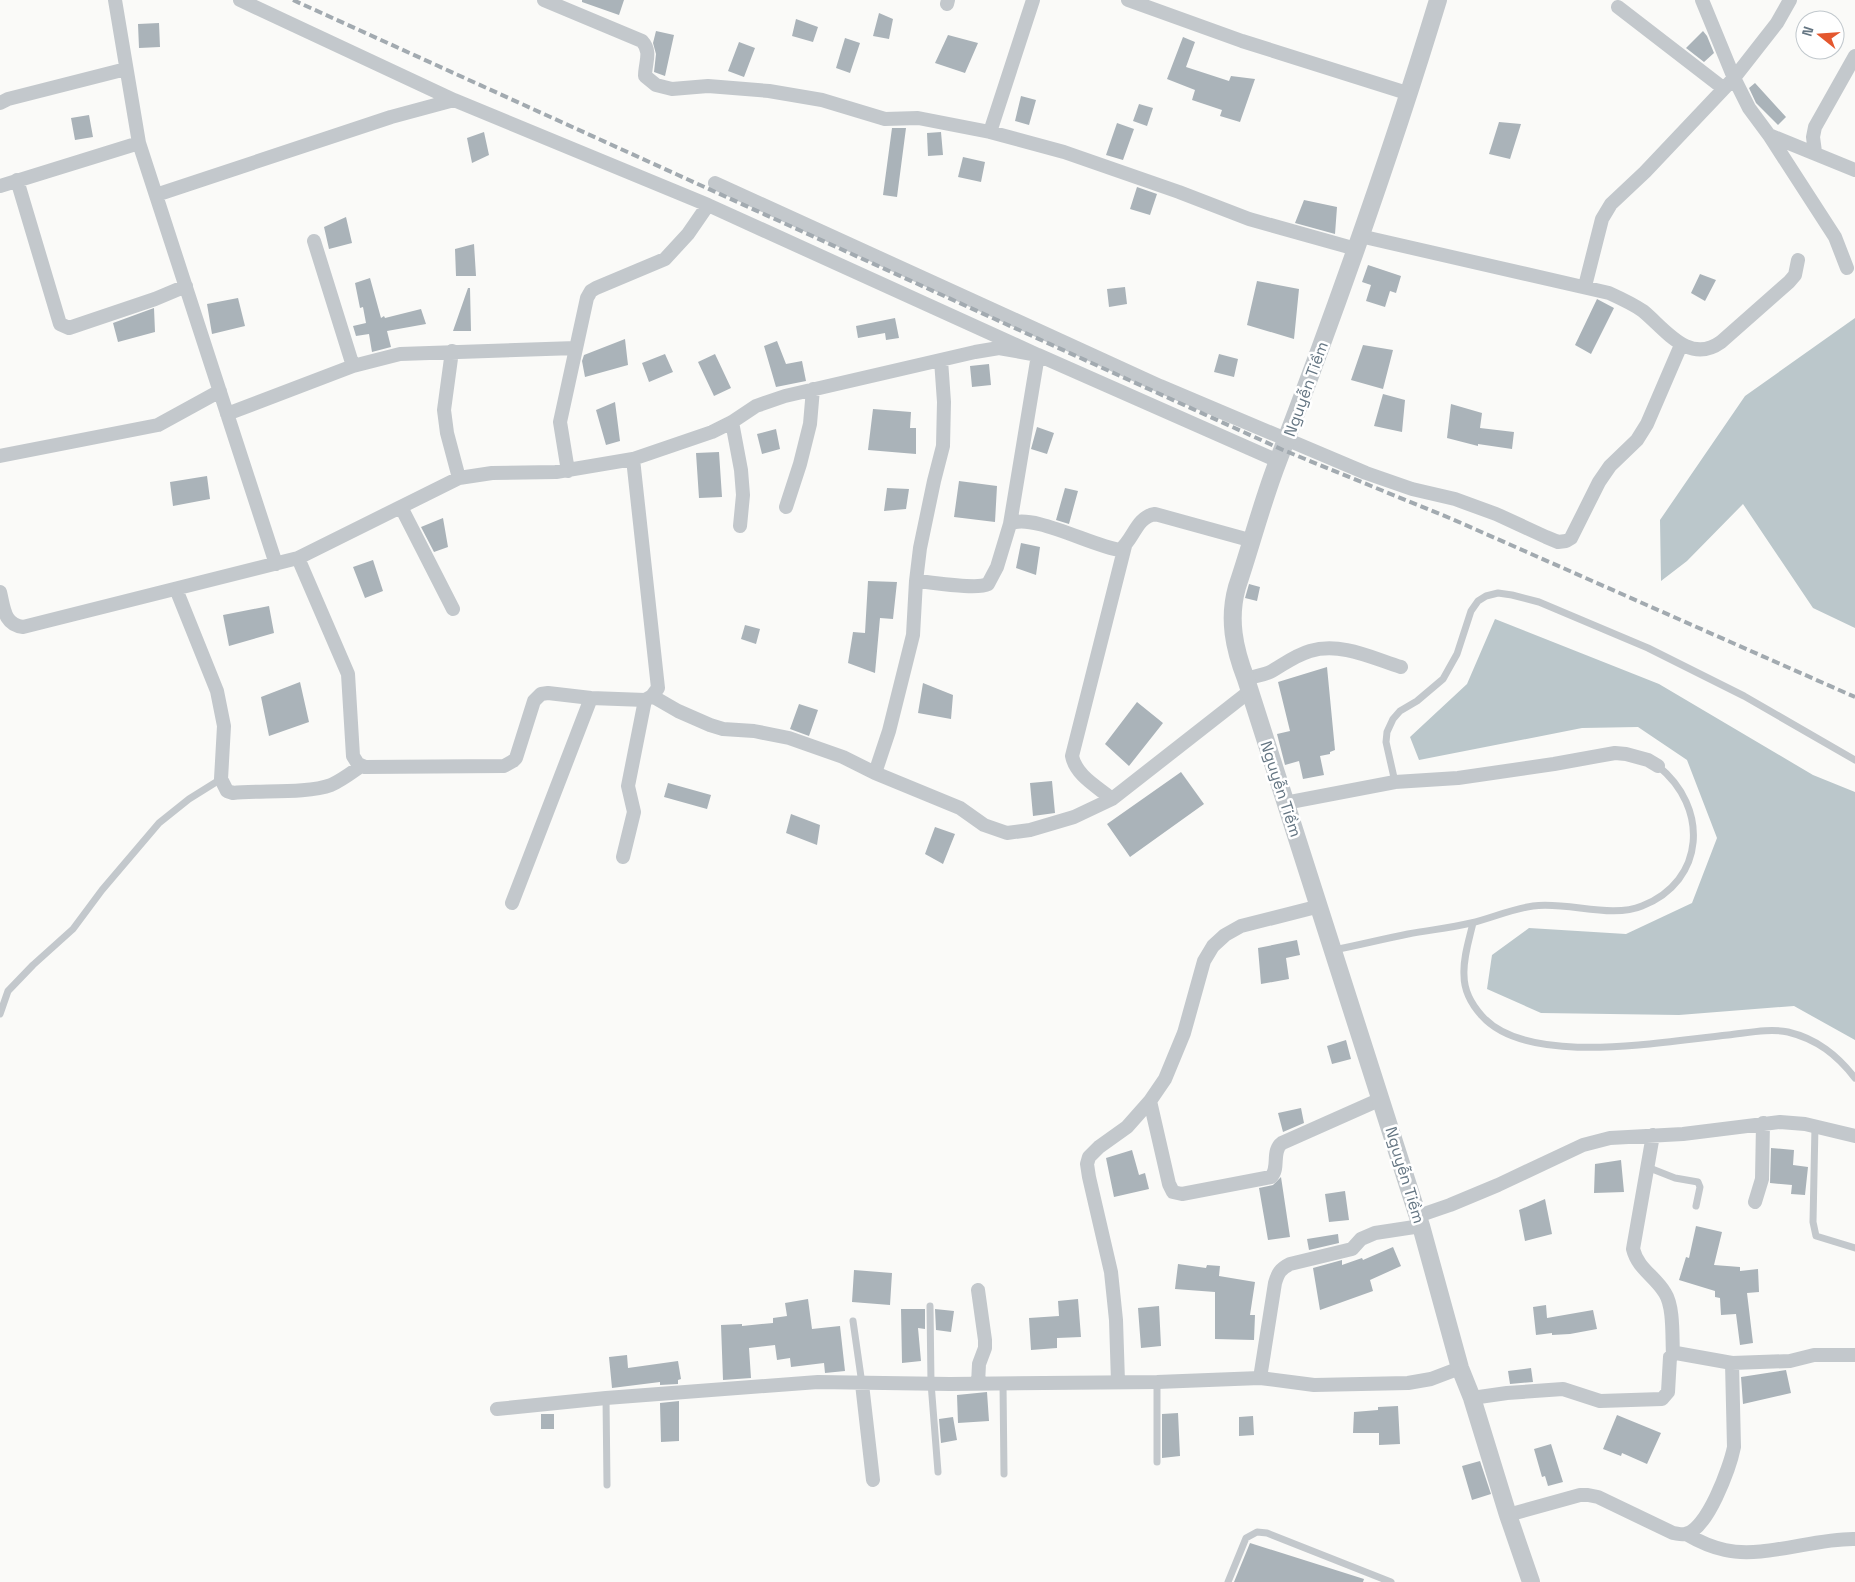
<svg xmlns="http://www.w3.org/2000/svg" width="1855" height="1582" viewBox="0 0 1855 1582" font-family="'Space Grotesk',sans-serif">
<style>
.water{fill:#bbc7cb}
.building{fill:#aab3b9}
.lines{fill:none;stroke-linecap:round;stroke-linejoin:round}
.service{stroke:#c3c8cc;stroke-width:7}
.minor{stroke:#c3c8cc;stroke-width:14}
.tertiary{stroke:#c3c8cc;stroke-width:18}
.rail{stroke:#a2aab0;stroke-width:4;stroke-dasharray:8 4;stroke-linecap:butt}
.labels{text-anchor:middle;dominant-baseline:central;stroke-width:5;stroke-linejoin:round;paint-order:stroke}
.street-label{font-size:16px;fill:#657683;stroke:#fff}
</style>
<rect width="100%" height="100%" fill="#fafaf8"/>
<path class="water" d="M1855,318V628L1813,608L1743,504L1687,561L1661,581L1660,520L1745,396Z
M1495,619L1659,684L1813,775L1855,792V1040L1794,1006L1679,1015L1541,1013L1487,989L1492,955L1529,928L1626,934L1692,903L1717,838L1687,760L1638,727L1582,728L1419,760L1410,737L1467,684Z"/>
<path class="building" d="M582,0H624L619,15L582,2Z
M879,13L893,19L889,39L873,36Z
M796,19L818,27L813,42L792,36Z
M159,23L160,47L139,48L138,24Z
M656,31L674,35L665,76L654,72L656,54L653,43Z
M1703,31L1707,36L1714,53L1704,62L1686,48Z
M948,35L978,43L965,73L935,63Z
M1183,37L1195,42L1186,67L1229,81L1231,76L1255,79L1240,122L1220,116L1222,110L1192,100L1195,90L1167,79Z
M845,38L860,43L850,73L836,68Z
M739,42L755,48L744,77L728,71Z
M1755,83L1786,117L1778,125L1756,103L1749,88Z
M1021,96L1036,100L1029,125L1015,121Z
M1139,104L1153,108L1147,126L1133,121Z
M89,115L93,137L75,140L71,118Z
M1499,122L1521,124L1510,159L1489,154Z
M1117,123L1134,129L1123,160L1106,155Z
M892,128H906L897,197L883,195Z
M484,132L489,155L472,163L467,138Z
M941,132L943,155L928,156L927,133Z
M963,157L985,162L981,182L958,177Z
M1137,187L1157,194L1150,215L1130,209Z
M1304,200L1337,207L1335,234L1295,223Z
M346,217L352,243L329,249L324,227Z
M474,244L476,276H456L455,249Z
M1368,265L1401,276L1396,293L1390,291L1385,307L1366,301L1371,285L1362,282Z
M1700,274L1716,280L1705,301L1691,293Z
M370,278L381,318L384,316L385,318L421,309L426,324L387,331L391,347L372,352L369,334L356,336L353,326L366,323L363,307L360,308L355,283Z
M1257,281L1299,289L1294,339L1247,325Z
M1125,287L1127,304L1109,307L1107,289Z
M468,288H470L471,331H453Z
M238,298L245,326L212,334L207,304Z
M1597,299L1614,308L1591,354L1575,345Z
M154,308L155,332L118,342L113,323Z
M895,318L899,338L886,340L885,333L858,338L856,326Z
M625,339L628,365L585,377L582,361L584,355Z
M777,341L786,364L802,361L806,381L776,387L764,346Z
M1363,345L1393,350L1383,389L1351,380Z
M665,354L673,372L649,382L642,363Z
M715,354L731,388L714,396L698,362Z
M1219,354L1238,359L1234,377L1214,372Z
M989,364L991,385L972,387L970,366Z
M1383,394L1405,400L1402,432L1374,426Z
M615,402L620,441L606,445L596,410Z
M1451,404L1482,413L1480,428L1514,432L1512,449L1478,444V446L1447,438Z
M873,409L911,412L910,428H916V454L868,450Z
M1037,427L1054,433L1047,454L1031,449Z
M776,429L780,449L762,454L757,434Z
M719,452L722,497L699,498L696,453Z
M207,476L210,499L173,506L170,482Z
M959,481L997,486L995,522L954,517Z
M887,488L909,489L906,509L884,511Z
M1065,488L1078,491L1069,524L1056,520Z
M443,518L448,547L434,552L421,527Z
M1021,543L1040,547L1036,575L1016,568Z
M373,560L383,591L365,598L353,567Z
M868,581L897,582L893,619L880,618L875,673L848,663L853,632L865,633Z
M1249,584L1260,587L1257,601L1245,598Z
M269,606L274,633L229,646L223,615Z
M745,625L760,629L756,644L741,639Z
M1327,667L1335,750L1330,752V754L1320,756L1324,775L1303,779L1299,761L1285,765L1277,734L1290,731L1278,682Z
M300,682L309,722L269,736L261,697Z
M923,683L953,695L951,719L918,713Z
M1137,702L1163,723L1129,766L1105,744Z
M799,704L818,710L809,736L790,729Z
M1181,772L1204,804L1130,857L1107,824Z
M1052,781L1055,813L1033,816L1030,783Z
M668,783L711,795L707,809L664,797Z
M791,814L820,825L817,845L786,833Z
M935,827L955,834L943,864L925,854Z
M1297,940L1300,955L1286,958L1289,979L1261,984L1258,948Z
M1346,1040L1351,1059L1332,1064L1327,1046Z
M1301,1108L1304,1123L1283,1132L1278,1113Z
M1771,1148L1794,1150L1793,1165L1808,1167L1805,1195L1791,1194L1792,1185L1770,1183Z
M1132,1150L1139,1175L1145,1173L1149,1189L1114,1197L1106,1158Z
M1621,1160L1624,1192L1594,1193L1595,1164Z
M1281,1177L1290,1237L1268,1240L1259,1188L1273,1185Z
M1345,1191L1349,1220L1329,1222L1325,1194Z
M1545,1199L1552,1234L1525,1241L1519,1210Z
M1696,1226L1722,1232L1714,1265L1740,1267V1271L1758,1269L1759,1292L1747,1293L1753,1343L1740,1345L1736,1314L1721,1315L1720,1298L1715,1297V1291L1679,1280L1686,1257L1689,1258Z
M1338,1234L1339,1243L1309,1250L1307,1239Z
M1393,1247L1401,1266L1370,1280L1373,1291L1320,1310L1313,1268L1342,1260V1265L1362,1258L1363,1260Z
M1178,1264L1206,1268L1207,1265L1220,1266L1219,1276L1255,1282L1250,1315H1255L1254,1340L1215,1339V1292L1175,1289Z
M854,1270L892,1273L890,1305L852,1302Z
M808,1299L812,1329L840,1326L845,1371L825,1373L824,1363L791,1367L790,1358L777,1360L775,1345L749,1348L751,1378L723,1380L721,1325L742,1324V1326L773,1323V1318L787,1316L785,1303Z
M1078,1299L1081,1337L1057,1338V1348L1031,1350L1029,1318L1059,1316L1058,1301Z
M1546,1305L1547,1318L1593,1310L1597,1329L1570,1334L1552,1335V1333L1536,1335L1533,1307Z
M1159,1306L1161,1346L1141,1348L1138,1308Z
M901,1309H925V1329L918,1328L921,1361L902,1363Z
M935,1309L954,1311L951,1332L936,1330Z
M627,1355L628,1368L678,1361L681,1379L678,1380V1384L660,1385V1382L612,1388L609,1357Z
M1531,1368L1533,1382L1510,1384L1508,1371Z
M1786,1370L1791,1393L1743,1404L1741,1377Z
M987,1392L989,1421L958,1423L957,1395Z
M679,1401V1441L661,1442L660,1403Z
M1398,1406L1400,1444L1379,1445V1433H1353L1354,1412L1378,1410V1407Z
M1178,1413L1180,1456L1162,1458V1414Z
M541,1414H554V1429H541Z
M1617,1415L1661,1433L1647,1464L1622,1453L1621,1456L1603,1449Z
M1253,1416L1254,1435L1239,1436V1417Z
M953,1417L957,1440L941,1443L939,1419Z
M1551,1444L1563,1482L1548,1486L1545,1476L1542,1477L1534,1449Z
M1480,1461L1491,1494L1472,1500L1462,1466Z
M1250,1543L1364,1579L1363,1582H1234Z"/>
<g class="lines">
<path class="service" d="M1395,782L1386,742L1387,732L1393,719L1400,711L1417,701L1443,679L1457,654L1471,611L1478,601L1486,596L1498,593L1512,595L1539,602L1648,648L1744,696L1855,760
M1473,923C1469,940 1463,958 1464,975C1464,990 1472,1005 1482,1016C1528,1068 1665,1041 1728,1035C1747,1033 1769,1028 1788,1032C1817,1039 1837,1055 1855,1078
M1334,950C1359,945 1383,939 1408,934C1429,930 1450,928 1471,923C1492,918 1511,909 1533,906C1567,901 1611,919 1642,906C1706,881 1709,807 1658,766
M0,1014L8,991L33,965L73,929L102,890L159,823L189,799L221,779
M1815,1126L1813,1222L1816,1236L1855,1248
M1647,1167L1675,1178L1698,1182L1700,1187L1696,1206
M930,1306L931,1383L938,1472
M853,1321L862,1384
M1157,1382V1462
M1003,1384L1004,1474
M606,1398L607,1485
M1228,1582L1246,1538L1257,1532L1267,1533L1391,1582"/>
<path class="minor" d="M115,0L139,143L276,564
M240,0L454,100L708,205L1038,355L1010,524
M544,0L642,41C652,52 645,63 645,76L656,85L672,89L708,86L769,91L822,100L885,119L918,118L990,132L1064,152L1179,192L1249,219L1356,249
M1128,0L1242,41L1410,94
M1702,0L1734,78L1749,108L1769,135L1855,170
M947,4L948,0
M1618,7L1723,88
M0,103L8,99L126,69
M990,132L1033,0
M1769,135L1835,237L1847,268
M1815,152L1813,137L1815,127L1855,56
M17,180L60,324L69,328L155,299L186,286
M715,183L1160,386L1366,473L1412,489L1455,499L1496,514L1546,537L1558,542L1566,541L1571,538L1599,482L1610,466L1637,440L1647,424L1681,345
M0,186L139,143
M156,195L391,117L454,100
M1360,236L1609,293C1620,298 1633,304 1643,311C1665,329 1689,365 1721,342L1789,282L1795,275L1798,260
M314,241L353,366
M1585,286L1602,219L1611,204L1645,172L1734,78L1777,23L1790,0
M452,351L444,410L447,433L459,478
M227,414L353,366L400,354L576,348
M732,422L741,470L743,495L740,526
M0,456L158,425L220,391
M568,471L560,422L587,298L591,291L596,288L665,259L688,234L708,205
M401,507L453,609
M786,507L800,464L810,424L813,389
M298,558L348,674L353,756L358,764L365,767L504,766L513,761L516,758L534,701L541,694L548,693L591,698L645,700L652,696L658,688L633,459
M916,581C931,582 977,590 988,584L997,567L1010,524C1031,512 1094,547 1120,550C1134,539 1136,517 1155,514L1253,541
M176,589L217,691L224,726L221,779L227,791L233,793C260,790 307,794 331,785C342,780 351,773 361,766
M0,592C4,608 4,625 23,627L298,558L459,478L492,473L556,472L633,459L712,432L732,422L756,406L785,396L975,352L999,348L1038,355L1278,461
M1246,679C1254,676 1265,675 1272,671C1284,664 1296,655 1310,651C1341,642 1372,658 1401,667
M652,696L678,711L710,725L723,729L754,731L789,738L843,757L875,773L960,808L984,825L1007,833L1030,830L1074,817L1112,799L1250,691
M875,773L889,731L913,635L916,581L920,548L934,481L943,446L944,402L941,360
M1112,799C1098,787 1076,776 1072,756L1125,546
M1285,803L1395,782L1458,778L1554,764L1615,753L1626,754L1648,760L1658,766
M623,857L634,812L628,786L645,700
M512,903L591,698
M1150,1101L1169,1184L1173,1192L1182,1194L1271,1177C1280,1168 1271,1151 1282,1143L1381,1099
M1653,1135L1633,1249C1638,1269 1655,1276 1665,1293C1674,1307 1672,1337 1673,1355
M1755,1202L1762,1179L1763,1123
M1418,1216L1450,1205L1498,1185L1583,1145L1610,1138L1683,1134L1780,1122L1805,1124L1855,1136
M978,1290L985,1340V1348L979,1364L978,1384
M1260,1378L1275,1283C1278,1273 1280,1269 1290,1264L1352,1249L1361,1239L1375,1233L1421,1226
M1118,1382L1116,1320L1111,1272L1089,1177L1087,1164L1089,1157L1099,1147L1127,1127L1150,1101L1165,1079L1184,1033L1204,961L1213,946L1225,935L1241,926L1320,906
M862,1384L873,1480
M1472,1398L1507,1393L1563,1389L1600,1401L1662,1399L1668,1392L1670,1357L1676,1353L1732,1363L1790,1361L1814,1355H1855
M497,1409L606,1398L818,1382L950,1384L1157,1382L1260,1378L1314,1385L1408,1383L1431,1379L1460,1368
M1508,1515L1580,1495H1588L1598,1497L1673,1533C1676,1533 1681,1535 1685,1534C1707,1531 1730,1467 1734,1447L1732,1363
M1686,1534C1698,1541 1711,1547 1725,1550C1763,1559 1814,1538 1855,1539"/>
<path class="tertiary" d="M1438,0C1391,155 1336,309 1278,461C1262,502 1251,546 1237,587C1228,619 1234,648 1246,679L1421,1226L1460,1368L1472,1398L1508,1515L1531,1582"/>
<path class="rail" d="M293,0L1283,450L1452,519L1855,697"/>
</g>
<g class="labels">
<g class="street-label">
<text transform="translate(1306 389) rotate(-70)">Nguyễn Tiềm</text>
<text transform="translate(1281 789) rotate(72)">Nguyễn Tiềm</text>
<text transform="translate(1405 1175) rotate(73)">Nguyễn Tiềm</text>
</g>
</g>
<g transform="translate(1820 35) rotate(287)"><circle r="24" fill="#ffffff" stroke="#c1c8cd"/>
<path d="M0-4L9 19L0 12L-9 19Z" fill="#e4572e"/>
<text y="-8" font-size="14" font-weight="bold" text-anchor="middle" fill="#657683">N</text>
</g>
</svg>
